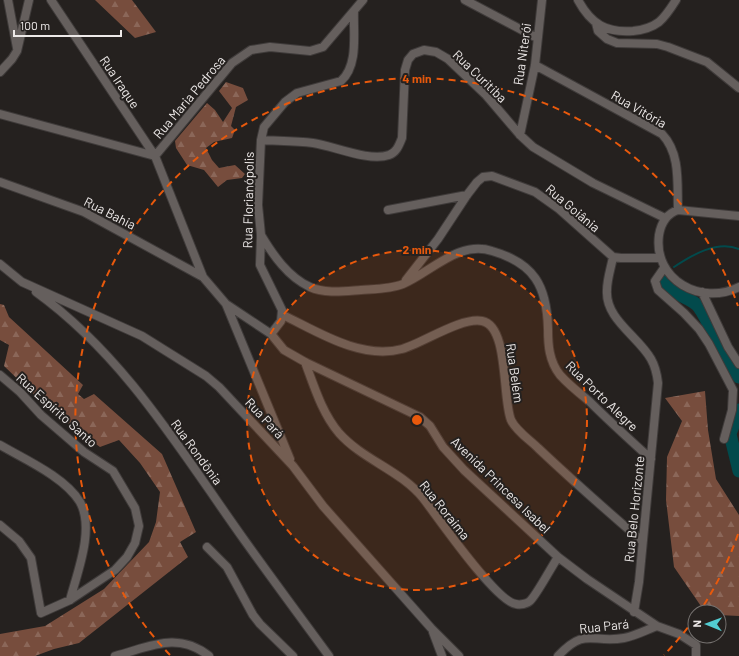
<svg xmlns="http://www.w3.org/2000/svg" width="739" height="656" viewBox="0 0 739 656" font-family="Barlow,sans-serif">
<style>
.forest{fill:url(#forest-firs)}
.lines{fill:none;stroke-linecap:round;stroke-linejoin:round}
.stream{stroke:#024a4c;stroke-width:2}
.river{stroke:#024a4c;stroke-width:13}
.street-casing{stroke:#3f3b3a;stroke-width:10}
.street{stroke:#655f5d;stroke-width:8}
.ring{fill:none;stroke:#e8590c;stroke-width:2;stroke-dasharray:7 5}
.labels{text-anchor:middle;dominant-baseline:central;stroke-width:4;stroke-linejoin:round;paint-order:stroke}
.street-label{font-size:13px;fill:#ede9e8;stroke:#25211f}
.centre{fill:#e8590c;stroke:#25211f;stroke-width:2}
.ring-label{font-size:12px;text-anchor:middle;font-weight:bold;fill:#e8590c;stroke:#25211f;stroke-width:4;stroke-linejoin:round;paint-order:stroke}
</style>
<defs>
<pattern id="forest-firs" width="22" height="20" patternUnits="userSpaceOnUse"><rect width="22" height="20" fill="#774d3d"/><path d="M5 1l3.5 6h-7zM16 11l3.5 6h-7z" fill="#8b6759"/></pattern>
</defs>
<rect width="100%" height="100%" fill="#25211f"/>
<path class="forest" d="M95,0H132L156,32L135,38Z
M226,82L243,88L248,100L236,107L231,126L235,130L232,138L214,142L206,148L212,160L219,168L235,165L245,174L242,178L227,180L218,187L204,170L187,165L176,148L175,141L207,103L215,110L223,122L232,108L219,91Z
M0,304L4,305L9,317L83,385L78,394L84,399L94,394L162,454L196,532L180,542L188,557L79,643L54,649L35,656H0V634L45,626L104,589L149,542L156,522L160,492L140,463L119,440L100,447L53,413L4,366L9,345L0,340Z
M705,391L708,430L716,479L739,515V616L719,615V612H705L674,567L666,500L667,457L682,421L665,398Z"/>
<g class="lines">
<path class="stream" d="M674,267C692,255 717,240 739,249"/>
<path class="river" d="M663,276C659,291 690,296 698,306C713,325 715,348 728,367C730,370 736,373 739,377
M739,410L730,434L739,471"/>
<defs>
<path id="street" d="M8,0L17,48
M51,0L155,156L203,277L226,304L290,459
M465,0L537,38
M578,0C591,24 606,33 633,31C643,30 651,28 659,22C666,16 671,8 676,0
M596,23L598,31L607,39L617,43L657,44L668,47L707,62L739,88
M535,65L662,134C681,154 677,184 678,210
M0,72L12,59L17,51L29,0
M0,114L155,156
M520,135L535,65L542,0
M261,140C278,141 296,141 313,143C334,146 369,162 389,155C397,152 399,145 402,138L405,70L408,60L413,54L424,50L436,52L448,59L485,94L520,135L533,147L593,183L665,218
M155,156L232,63L251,50L270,47L310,51L323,47L363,0
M0,182L84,212L203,277
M388,210L467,195
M739,216L678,210C666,214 661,223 659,235C653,280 701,306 739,287
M261,235C273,255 288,277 310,287C325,294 346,291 361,290C375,289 391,289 403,284C431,272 459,240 492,251C534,263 547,286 548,329C548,345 549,361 560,375C568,384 579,393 589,401C609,421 630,440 651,459
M613,257C611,268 607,279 607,290C605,319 638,336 651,359C655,366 657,374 658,383L639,582L634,612
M0,264L22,282L142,336L206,376L219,387L293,466L323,506L431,628L459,656
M664,268L655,281L658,290L684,313L699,329L709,344L733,390L732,410L724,439
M406,280L438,239L467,195L477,182L483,177L492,176L535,192L559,209L613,257L621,258H660
M36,292C126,357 182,453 245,541C273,580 301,618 329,656
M702,292L728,347L739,364
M226,304L271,334L284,350L305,362L420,417L430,426L443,447L464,470L558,557L587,579L657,626L679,634L696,645V656
M283,315C318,332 361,360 402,349C423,343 461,317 482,321C509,326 502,398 511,420C516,431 530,440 538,448C572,480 607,511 642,541
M271,334L281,321L282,310L260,265L261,235L258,205L261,140L264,127L285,102L297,93L341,81C359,65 353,32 354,11
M305,362C314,386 322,413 339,433C363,460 400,470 423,498C437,516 496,602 516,604C520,605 527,604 530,601C536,596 552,566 558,557
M0,375L20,392L41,415L84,452L113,471L135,508L139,526L135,543L127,557L115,570L70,600L41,613L31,558L19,541L0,525
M0,445C24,459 65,477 80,502C95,529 77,573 70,600
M207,547L227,567L253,615L260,624L293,656
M433,632L442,656
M115,656C150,647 177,631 209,656
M558,656C586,626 592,644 624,638C635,636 646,630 657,626"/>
</defs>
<use href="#street" class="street-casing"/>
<use href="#street" class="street"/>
</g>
<circle cx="417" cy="420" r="170" fill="#e8590c" fill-opacity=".12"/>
<g class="ring">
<circle cx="417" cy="420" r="170"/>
<path d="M738 534A341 341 0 0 1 700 611M695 618A341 341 0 0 1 664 655M170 655A341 341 0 1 1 738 306"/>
</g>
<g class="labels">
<g class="street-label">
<text transform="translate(522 54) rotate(-82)">Rua Niterói</text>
<text transform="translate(480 76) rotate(44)">Rua Curitiba</text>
<text transform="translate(120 82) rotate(56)">Rua Iraque</text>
<text transform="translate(189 97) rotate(-50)">Rua Maria Pedrosa</text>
<text transform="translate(639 109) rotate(30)">Rua Vitória</text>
<text transform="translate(248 200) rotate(-89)">Rua Florianópolis</text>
<text transform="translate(573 208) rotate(40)">Rua Goiânia</text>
<text transform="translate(110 213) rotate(27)">Rua Bahia</text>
<text transform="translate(515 373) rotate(82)">Rua Belém</text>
<text transform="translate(602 396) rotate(44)">Rua Porto Alegre</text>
<text transform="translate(57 410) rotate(42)">Rua Espírito Santo</text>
<text transform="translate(265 418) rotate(47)">Rua Pará</text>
<text transform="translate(197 452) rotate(54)">Rua Rondônia</text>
<text transform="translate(501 485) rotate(44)">Avenida Princesa Isabel</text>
<text transform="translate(634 509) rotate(-84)">Rua Belo Horizonte</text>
<text transform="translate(445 510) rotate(51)">Rua Roraima</text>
<text transform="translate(604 626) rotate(-6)">Rua Pará</text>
</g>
</g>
<circle cx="417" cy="420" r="6" class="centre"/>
<g class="ring-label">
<text x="417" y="83">4 min</text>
<text x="417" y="254">2 min</text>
</g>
<g transform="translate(707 624) rotate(271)"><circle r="19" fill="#25211f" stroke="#75716f"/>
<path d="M0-3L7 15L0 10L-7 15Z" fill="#52ccd1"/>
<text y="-6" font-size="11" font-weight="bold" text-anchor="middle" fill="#ede9e8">N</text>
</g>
<path d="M14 30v6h107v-6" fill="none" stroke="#ede9e8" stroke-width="2"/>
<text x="20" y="30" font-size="12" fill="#ede9e8" stroke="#25211f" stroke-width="3" paint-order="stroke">100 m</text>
</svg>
